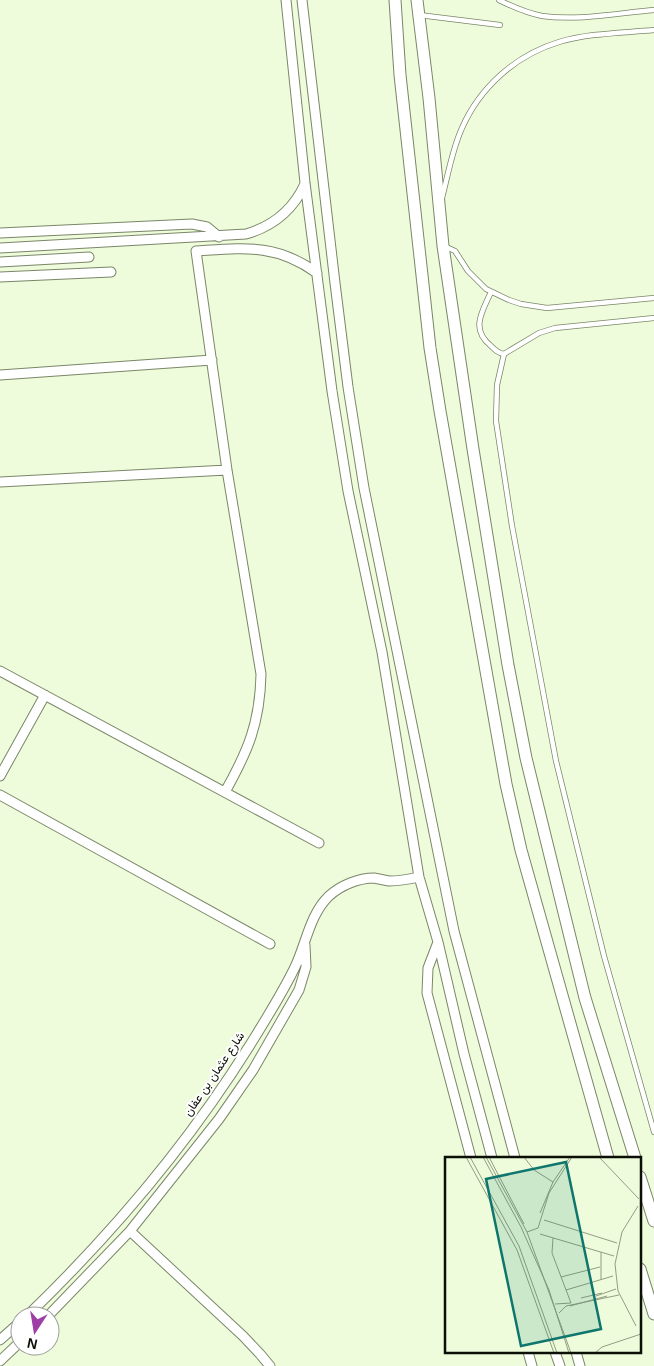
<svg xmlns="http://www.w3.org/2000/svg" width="654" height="1366" viewBox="0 0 654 1366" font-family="Helvetica,Vazirmatn,sans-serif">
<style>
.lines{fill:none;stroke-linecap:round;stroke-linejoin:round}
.service-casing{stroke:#7a8668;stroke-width:6}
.minor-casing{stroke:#7a8668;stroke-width:11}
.tertiary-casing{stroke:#7a8668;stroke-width:13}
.service{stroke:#fff;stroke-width:4.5}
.minor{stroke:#fff;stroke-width:9}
.tertiary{stroke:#fff;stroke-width:11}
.labels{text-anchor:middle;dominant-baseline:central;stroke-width:4;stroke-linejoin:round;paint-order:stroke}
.street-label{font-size:12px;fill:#0b0f05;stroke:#fff}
.inset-road{fill:none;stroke:#939d85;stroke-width:1}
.view{fill:#0f766e;fill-opacity:0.15;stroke:#0f766e;stroke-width:2.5}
.inset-edge{fill:none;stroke:#0b0f05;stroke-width:2.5}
</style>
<rect width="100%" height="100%" fill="#eefcdb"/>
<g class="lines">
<defs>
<path id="service" d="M499,0C513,7 527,13 542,16C579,21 618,13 654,10
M419,15L500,25
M442,198C448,175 452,150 462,128C480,87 516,55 559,42C589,33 623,33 654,30
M444,246L455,251L468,271L486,289L509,300L521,304L547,308L654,298
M491,292C482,312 470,329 491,346C495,350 498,353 504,354L539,333L555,328L654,318
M504,354L497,385L496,421L512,526L556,761L604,956L654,1132"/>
<path id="minor" d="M286,0L305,183L332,391L348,491L382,652L419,877L438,942L464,1054L492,1158
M302,0L335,283L348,387L364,488L454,931L515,1158
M0,233L192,224L207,227L219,237
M0,248L246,234C274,226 293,210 305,184
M0,262L89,257
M0,277L111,272
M0,375L212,360
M0,482L227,470
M0,671L319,843
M0,776L45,695
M225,792C248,751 260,723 261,674L227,470L196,251C243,248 276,243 317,273
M0,795L270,944
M438,942L428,968L427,993L471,1158
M130,1231L243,1336L260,1354L270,1366
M27,1316C111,1235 188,1144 250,1045C266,1019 282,994 295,967C306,944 310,914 329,896C341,885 359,878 374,878C379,879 384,880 389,881C399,881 410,879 419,877
M48,1316L130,1231L219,1119L253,1070L299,990L306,967L305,945
M0,1340L20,1322
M528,1352L532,1366
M555,1352L560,1366
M576,1352L580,1366
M0,1361L20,1342"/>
<path id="tertiary" d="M395,0L400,75L430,348L440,411L506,784L521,850L608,1158
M417,0L429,98L443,246L473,449L508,665L526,758L585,998L635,1158
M640,1177L654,1221
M640,1269L654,1314"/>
</defs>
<use href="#service" class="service-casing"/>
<use href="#minor" class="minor-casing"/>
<use href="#tertiary" class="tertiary-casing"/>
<use href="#service" class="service"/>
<use href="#minor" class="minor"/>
<use href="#tertiary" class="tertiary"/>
</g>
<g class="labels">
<g class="street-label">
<text transform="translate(214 1074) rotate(-56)">شارع عثمان بن عفان</text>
</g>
</g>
<g transform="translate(445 1157)">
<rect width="196" height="196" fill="#eefcdb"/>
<path class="inset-road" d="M21,0L72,93L109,196M25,0L74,89L112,196M38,0L76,70L104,133L124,196M41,0L82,75L126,196M44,0L79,67M79,0L89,13L108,25M154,0L194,42M95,56L108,25L125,0M99,63L172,86M82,75L93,71L104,36L127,0M95,77L169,99M108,81L107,96L126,146L110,147M116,120L155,110M156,123V95M121,133L168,119M151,139L171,132M136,141L157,136M125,149L162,139M114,156L121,149L174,138M191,169L173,134L170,107L177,75L193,49M150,196L157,190L196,177"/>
<path class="view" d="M121,5L156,172L76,189L41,22Z"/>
<rect width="196" height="196" class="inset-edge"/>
</g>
<g transform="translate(35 1331) rotate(192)"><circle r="24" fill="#ffffff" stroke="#9d9f9b"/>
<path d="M0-4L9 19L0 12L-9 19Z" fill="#9e3ea6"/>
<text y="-8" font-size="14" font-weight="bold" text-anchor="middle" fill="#0b0f05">N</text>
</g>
</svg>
